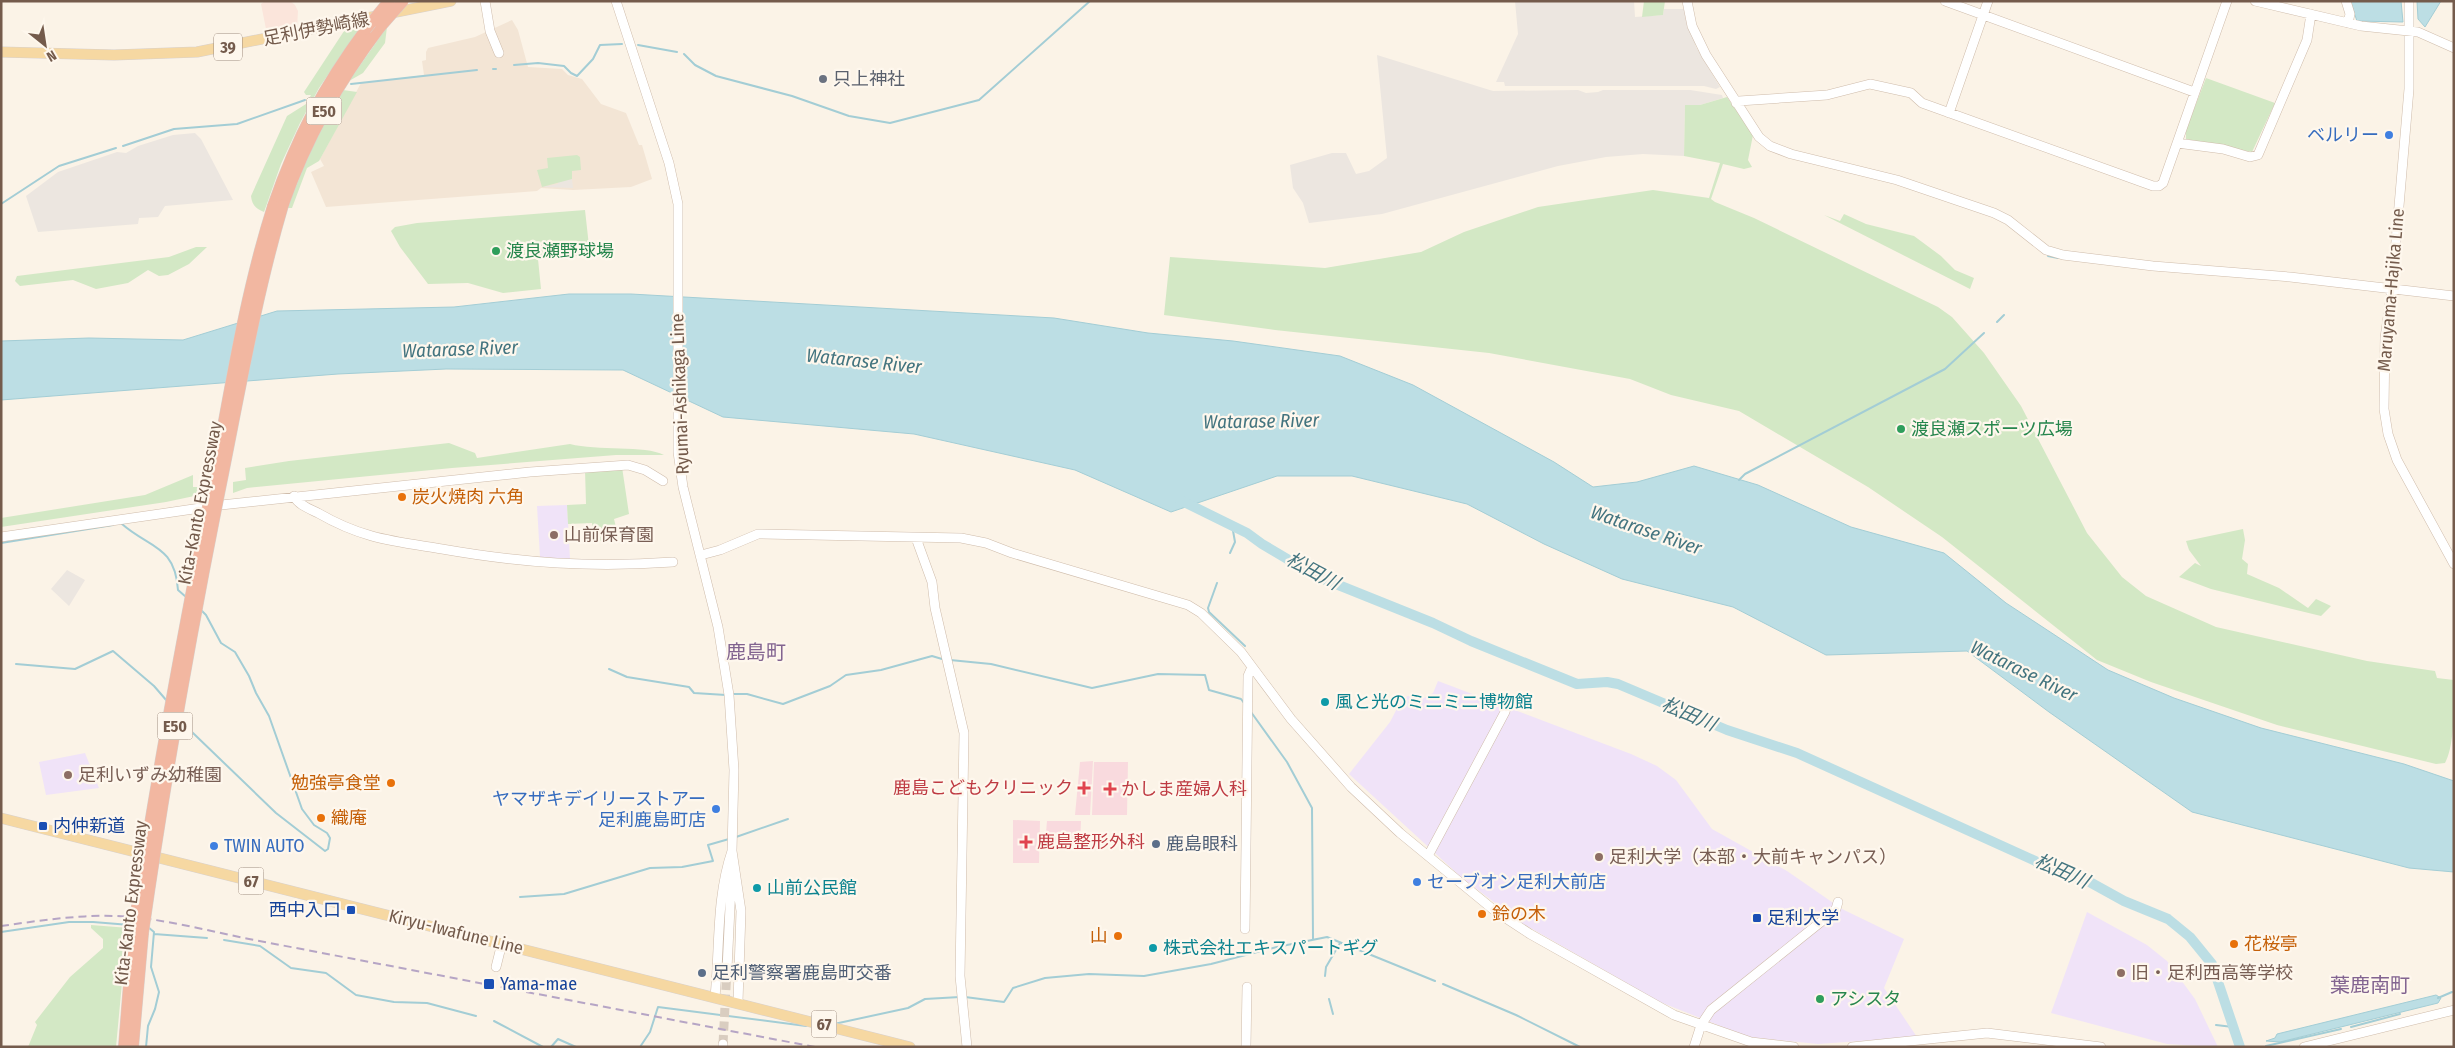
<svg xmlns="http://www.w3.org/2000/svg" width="2455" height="1048" viewBox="0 0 2455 1048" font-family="'Fira Sans Condensed','Noto Sans JP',sans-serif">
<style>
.residential{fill:#f3e5d5}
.commercial{fill:#fbe5db}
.industrial{fill:#ece6e0}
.education{fill:#f0e3f8}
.medical{fill:#f9dade}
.green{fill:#d3e8c5}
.water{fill:#bcdee4;stroke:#a3cdd5}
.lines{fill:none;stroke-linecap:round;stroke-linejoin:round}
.stream{stroke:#a3cdd5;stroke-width:2}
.river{stroke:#bcdee4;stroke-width:10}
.secondary-tunnel{stroke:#d9cdc0;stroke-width:9;stroke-dasharray:9 4.5;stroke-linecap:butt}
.secondary-casing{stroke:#cfbcab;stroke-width:10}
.primary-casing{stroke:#d8d1cd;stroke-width:11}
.highway-casing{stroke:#d8d1cd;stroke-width:12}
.secondary{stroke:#fff;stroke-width:9}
.primary{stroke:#f6d8a2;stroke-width:10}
.highway{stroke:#f2b7a1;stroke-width:11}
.rail{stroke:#b6a5c5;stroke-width:2;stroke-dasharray:8 5;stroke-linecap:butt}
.highway-bridge-casing{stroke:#d8d1cd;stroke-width:12;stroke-linecap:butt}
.highway-bridge{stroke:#f2b7a1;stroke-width:11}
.worship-dot{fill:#6b7280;stroke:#fef7ed;stroke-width:2}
.shop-dot{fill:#3f7fe0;stroke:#fef7ed;stroke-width:2}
.leisure-dot{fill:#2e9e5b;stroke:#fef7ed;stroke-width:2}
.food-dot{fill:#e8710a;stroke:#fef7ed;stroke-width:2}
.education-dot{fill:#8d6e63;stroke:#fef7ed;stroke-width:2}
.culture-dot{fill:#0f9aa8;stroke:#fef7ed;stroke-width:2}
.health-dot{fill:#e0444e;stroke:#fef7ed;stroke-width:2}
.transit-dot{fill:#1a4fb4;stroke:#fef7ed;stroke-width:2}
.service-dot{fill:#5c6f8a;stroke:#fef7ed;stroke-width:2}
.labels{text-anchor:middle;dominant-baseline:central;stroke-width:4.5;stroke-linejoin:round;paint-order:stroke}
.shield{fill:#fef7ed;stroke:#9d8a7c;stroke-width:1}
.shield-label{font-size:16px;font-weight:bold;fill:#745b4c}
.street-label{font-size:18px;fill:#745b4c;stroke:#fef7ed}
.worship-label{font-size:18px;fill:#5b616d;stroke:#fef7ed;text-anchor:start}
.shop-label{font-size:18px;fill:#366cbe;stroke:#fef7ed;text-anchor:end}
.leisure-label{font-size:18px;fill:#27864d;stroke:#fef7ed;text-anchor:start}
.food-label{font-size:18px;fill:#c56008;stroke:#fef7ed;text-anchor:start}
.education-label{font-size:18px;fill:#785e54;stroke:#fef7ed;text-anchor:start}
.culture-label{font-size:18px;fill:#0d838f;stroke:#fef7ed;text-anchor:start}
.health-label{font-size:18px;fill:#be3a42;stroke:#fef7ed;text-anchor:start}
.transit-label{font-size:18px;fill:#164399;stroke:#fef7ed;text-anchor:start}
.service-label{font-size:18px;fill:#4e5e75;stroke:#fef7ed;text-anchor:start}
.water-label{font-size:19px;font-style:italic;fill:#43747f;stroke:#fef7ed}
.quarter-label{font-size:20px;fill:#826490;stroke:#fef7ed}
</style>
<rect width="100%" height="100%" fill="#fbf3e7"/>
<path class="residential" d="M512,20L518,30L528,67L562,69L568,75L582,79L601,104L626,113L639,145H642L652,179L631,187L573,190L541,188L537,191L326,207L311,172L324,166L320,159L361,83L424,75L422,61L426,60V52L428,48L475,37Z"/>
<path class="commercial" d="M265,1H290L295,5L298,11L297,28L267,34L261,4Z"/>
<path class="industrial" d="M1515,1H1634L1635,17L1663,15L1664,9H1685L1696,47L1720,87L1716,89L1704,86H1505L1504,82H1496L1518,34Z
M1377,55L1493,91L1578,90L1586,93L1598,92L1603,90H1690L1722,95L1723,98L1700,105H1685L1684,156L1643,154L1606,157L1558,166L1382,214L1309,223L1303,203L1293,188L1290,165L1332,153H1346L1356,174L1369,171L1387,158Z
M195,133L201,139L233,200L165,206L158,217L139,218L138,224L38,232L26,196L58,172L117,152L126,153L138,146L173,135Z
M572,179L573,188L542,187L558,184V181Z
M67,570L85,580L69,606L51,589Z"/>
<path class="education" d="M567,505L570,559L540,557L537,506Z
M1438,681L1631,754L1657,766L1676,780L1712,829L1787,871L1842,909L1904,939L1884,988L1917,1037L1818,1044L1748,1037L1660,1002L1520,922L1461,877L1349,774L1390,722L1402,699L1408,696L1422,699L1433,693Z
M85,753L99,788L46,795L39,762Z
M2087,912L2147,945L2167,961L2195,999L2218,1047L2167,1044L2051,1013Z"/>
<path class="medical" d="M1093,761L1090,815H1075L1080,762Z
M1094,762H1128L1127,815H1092Z
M1013,820L1040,821L1039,863H1013Z
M1047,821H1081L1080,846L1045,845Z"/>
<path class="green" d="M1644,1H1665L1663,15L1642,17Z
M362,25L319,88L300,123L281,164L264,212C256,209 252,205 251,196L287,116L306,104L311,95H306L304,92L346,28Z
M387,27L385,43L363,73L349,81Z
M2206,78L2275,103L2252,152L2186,139V130Z
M343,90L357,92L319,161L307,168L292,208H287L312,147Z
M1727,97L1753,135L1748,160L1752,167L1744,169L1723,164L1711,199L1715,202L1754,218L1853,266L1938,307L1952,317L1984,353L2021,406L2087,533L2122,577L2146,596L2216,627L2367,661L2435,671L2437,678L2454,680C2454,703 2455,745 2445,763L2436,764L2277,725L2151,682L2097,660L1942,537L1868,487L1739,411L1671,395L1630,379L1489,353L1275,330L1164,315L1170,257L1325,268L1421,252L1464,232L1538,207L1653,190L1709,198L1720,163L1684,156L1685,105H1700Z
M577,155L580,157L581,170L572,171V179L542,187L537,170L548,168L547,158Z
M585,210L590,255L538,259L541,289L503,293L468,283L428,284L400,247L391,231L395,227L417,223Z
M1844,214L1866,224L1914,236L1941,256L1955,270L1974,278L1970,289L1824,215L1840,221Z
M196,247H207L189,264L168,275L159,276L148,270L128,283L96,289L73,280L20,286L15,281L17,276L169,257Z
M449,443L475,453L477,458L570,444C597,451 645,445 664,455H616L452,468L247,488L233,493V482L246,480L245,468L289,461Z
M622,467L629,514L614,519L619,540L595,541L592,523L568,524L567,505L586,504L585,470Z
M193,475V487H198L199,495L166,502L1,527V518L145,495Z
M2243,529L2245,540L2242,559L2248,564L2247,574L2279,588L2308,608L2316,599L2331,606L2321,616L2211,589L2179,577L2195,563L2201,566L2189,550L2186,541Z
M91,925L129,928L128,937L126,940L116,1047H28L37,1025L35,1022L70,977L103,948V939L91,928Z"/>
<path class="water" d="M2350,1H2401L2403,22L2357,21Z
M2417,1H2441L2425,27L2418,19Z
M569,294H631L1054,318L1148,333L1233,341L1340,356L1413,385L1554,462L1593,487L1637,482L1694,466L1758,485L1851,527L1944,553L2006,603L2108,670L2174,698L2261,728L2404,764L2454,781V872L2409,868L2192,812L2049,712L1967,651L1826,655L1733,607L1622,579L1544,544L1467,504L1352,476H1277L1171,512L1075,470L914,434L723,417L623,370L446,369L338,374L1,400V341L89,338L183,340L277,311L454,307Z
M2436,995L2441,998L2438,1003L2280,1042L2266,1041L2275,1038L2277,1034Z"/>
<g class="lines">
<path class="stream" d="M638,45L677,52
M684,54L695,65L716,76L792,96L849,116L890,123L979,100L1090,1
M514,65L538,63L564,66L571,73L577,76L593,59L600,45L622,44
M493,69H496
M351,84L477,70
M123,146L174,129L237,124L305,100
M1,204L59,166L116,148
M2048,256L2058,258
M1997,322L2004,315
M1739,480L1745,474L1945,369L1984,333
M122,524C149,548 175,545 178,590L186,597
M1,543L113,525
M1230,553L1235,542L1232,525
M1217,583L1208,608L1209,612L1245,646
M950,660L991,664L1092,688L1158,674L1205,675L1209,690L1241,699L1244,703
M16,664L75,669L113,651L154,686L167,701
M609,669L627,677L689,687L694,693L726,695
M733,694H747L783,704L830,686L846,675L881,670L932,656L942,659
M1251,712L1287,762L1312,808L1313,939
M181,718L193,733L276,813L325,851L328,849L330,838L327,833L314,825L302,809L269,716L256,693L249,676L235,652L221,643L206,615L201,610
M736,837L788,819
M520,897L564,894L650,868L682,867L713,861L708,845L729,839
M1,932L69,922H93L130,925
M154,934L207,938
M224,940L260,946L291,968L326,973L356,995L394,1002L427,1003L476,1016
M1325,976L1326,967L1340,943
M1443,984L1516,1015L1580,1047
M965,997L1004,1002L1013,988L1045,978L1089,974L1144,976L1211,964L1277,947L1327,937L1435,981
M2438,998L2452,992
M1329,999L1333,1014
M494,1021L543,1047
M834,1024L908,1008L925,999L960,997
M2216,1025L2233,1027
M2351,1027L2400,1014
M2266,1046L2341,1029
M146,1047L148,1026L155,1009L159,992L151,967L154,932L148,927
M551,1047L558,1039L576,1047
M640,1047L650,1032L658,1007L806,1026"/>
<path class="river" d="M1180,500L1247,533L1262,544L1316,576L1433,623L1471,641L1577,684L1607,682L1618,684L1727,730L1797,753L2042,864L2086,880L2124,901L2168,919L2190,937L2212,964L2240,1047"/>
<path class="secondary-tunnel" d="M723,1044L727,969"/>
<defs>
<path id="secondary" d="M485,1L490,31L499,53
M616,1L669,163L678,204V452L683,487L718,627L729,695L734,770L732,851L741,911L738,1002
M1687,1L1692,26L1706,55L1759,137L1770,146L1791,154L1897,180L1994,213L2008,220L2046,250L2063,255L2153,266L2290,277L2454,296
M1945,1L2194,92
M2255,1L2361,26L2418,32L2454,48
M2346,1L2350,14L2348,23
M2409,1V89L2392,288L2385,338L2384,409L2388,434L2397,460L2454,564
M1736,103L1739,101L1827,95L1870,84L1911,93L1922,103L2153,186H2159L2163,183L2227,1
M1949,113L1988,1
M2177,143L2223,149L2250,157L2258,155L2307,40L2311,14
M294,496C298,505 310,509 318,513C363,539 393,541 442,549C522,563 592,568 673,562
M1,537L221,505L530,472L628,465L645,470L663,481
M916,538L932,582L935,608L964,733L960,976L967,1047
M701,555L720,550L758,534L961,538L986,543L1012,553L1188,605L1201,613L1241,652L1291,719L1351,787L1400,833L1495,911L1530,934L1674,1015L1751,1042L1794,1047
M1428,856L1505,712L1507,704
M1245,929L1248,676L1252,667
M496,967L502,943
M727,969L732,866
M715,997C720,947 716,898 732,851
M723,1047V1044
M1246,1047L1247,987
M1694,1047L1701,1025L1711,1010L1827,917L1836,909L1838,902
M1852,1047L1987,1033L2101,1047
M2304,1047L2454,1010"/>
<path id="primary" d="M1,52L114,55L197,52L451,1
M1,818L910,1047"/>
<path id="highway" d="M283,205C307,137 338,83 381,26
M273,206C297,137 323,87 366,29
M124,1047L133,933
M133,1047L143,933"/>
</defs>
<use href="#secondary" class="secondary-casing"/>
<use href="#primary" class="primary-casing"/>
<use href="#highway" class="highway-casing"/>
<use href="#secondary" class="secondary"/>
<use href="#primary" class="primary"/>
<use href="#highway" class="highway"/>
<path class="rail" d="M1,926C44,920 88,913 132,917C172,921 210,931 249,939L815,1047"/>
<defs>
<path id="highway-bridge" d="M381,26L403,1
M366,29L389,1
M133,933C155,783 183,635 212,486C230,392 244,297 273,206
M143,933C165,779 192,627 223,474C241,384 257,293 283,205"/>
</defs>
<use href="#highway-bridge" class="highway-bridge-casing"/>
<use href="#highway-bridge" class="highway-bridge"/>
</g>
<circle class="worship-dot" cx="823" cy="79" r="5"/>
<g class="shop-dot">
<circle cx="2389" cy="135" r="5"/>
<circle cx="716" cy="809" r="5"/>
<circle cx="214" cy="846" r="5"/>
<circle cx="1417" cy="882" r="5"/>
</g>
<g class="leisure-dot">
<circle cx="496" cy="251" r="5"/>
<circle cx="1901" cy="429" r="5"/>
<circle cx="1820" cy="999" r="5"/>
</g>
<g class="food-dot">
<circle cx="402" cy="497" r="5"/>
<circle cx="391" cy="783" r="5"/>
<circle cx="321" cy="818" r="5"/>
<circle cx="1482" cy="914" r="5"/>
<circle cx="1118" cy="936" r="5"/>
<circle cx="2234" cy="944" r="5"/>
</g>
<g class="education-dot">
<circle cx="554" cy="535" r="5"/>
<circle cx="68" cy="775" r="5"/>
<circle cx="1599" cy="857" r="5"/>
<circle cx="2121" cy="973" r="5"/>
</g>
<g class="culture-dot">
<circle cx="1325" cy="702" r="5"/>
<circle cx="757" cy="888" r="5"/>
<circle cx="1153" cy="948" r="5"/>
</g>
<g class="health-dot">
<path d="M1081.5 780.5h5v5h5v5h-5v5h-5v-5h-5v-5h5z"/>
<path d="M1107.5 781.5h5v5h5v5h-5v5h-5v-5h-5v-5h5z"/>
<path d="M1023.5 834.5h5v5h5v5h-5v5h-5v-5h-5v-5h5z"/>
</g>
<g class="transit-dot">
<rect x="38" y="821" width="10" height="10" rx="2.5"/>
<rect x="346" y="905" width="10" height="10" rx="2.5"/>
<rect x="1752" y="913" width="10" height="10" rx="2.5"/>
<rect x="483" y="978" width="12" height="12" rx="2.5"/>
</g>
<g class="service-dot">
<circle cx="1156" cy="844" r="5"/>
<circle cx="702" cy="973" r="5"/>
</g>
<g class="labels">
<g class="shield">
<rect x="214" y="33.5" width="28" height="27" rx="4"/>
<rect x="306.5" y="97.5" width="35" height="27" rx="4"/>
<rect x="157.5" y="712.5" width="35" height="27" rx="4"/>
<rect x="238.5" y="867.5" width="25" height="27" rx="4"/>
<rect x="811.5" y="1010.5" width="25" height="27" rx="4"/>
</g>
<g class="shield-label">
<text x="228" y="47">39</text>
<text x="324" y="111">E50</text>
<text x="175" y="726">E50</text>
<text x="251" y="881">67</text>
<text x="824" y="1024">67</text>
</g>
<g class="street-label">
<text transform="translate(316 29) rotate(-11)">足利伊勢崎線</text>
<text transform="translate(2391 290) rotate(-85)">Maruyama-Hajika Line</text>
<text transform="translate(680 394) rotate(-92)">Ryumai-Ashikaga Line</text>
<text transform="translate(200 503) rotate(-79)">Kita-Kanto Expressway</text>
<text transform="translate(131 903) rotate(-83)">Kita-Kanto Expressway</text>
<text transform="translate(456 932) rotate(14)">Kiryu-Iwafune Line</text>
</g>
<g class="worship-label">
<text x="833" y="79">只上神社</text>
</g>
<g class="shop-label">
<text x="2379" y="135">ベルリー</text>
<text x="706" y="799">ヤマザキデイリーストアー<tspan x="706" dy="21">足利鹿島町店</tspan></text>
<text x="224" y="846" text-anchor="start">TWIN AUTO</text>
<text x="1427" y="882" text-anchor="start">セーブオン足利大前店</text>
</g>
<g class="leisure-label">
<text x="506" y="251">渡良瀬野球場</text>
<text x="1911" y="429">渡良瀬スポーツ広場</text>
<text x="1830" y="999">アシスタ</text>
</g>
<g class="food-label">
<text x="412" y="497">炭火焼肉 六角</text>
<text x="381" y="783" text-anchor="end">勉強亭食堂</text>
<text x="331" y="818">織庵</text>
<text x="1492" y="914">鈴の木</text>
<text x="1108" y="936" text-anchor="end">山</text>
<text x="2244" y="944">花桜亭</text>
</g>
<g class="education-label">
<text x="564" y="535">山前保育園</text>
<text x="78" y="775">足利いずみ幼稚園</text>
<text x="1609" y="857">足利大学（本部・大前キャンパス）</text>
<text x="2131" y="973">旧・足利西高等学校</text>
</g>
<g class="culture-label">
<text x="1335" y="702">風と光のミニミニ博物館</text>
<text x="767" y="888">山前公民館</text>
<text x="1163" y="948">株式会社エキスパートギグ</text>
</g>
<g class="health-label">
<text x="1073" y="788" text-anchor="end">鹿島こどもクリニック</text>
<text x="1121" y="789">かしま産婦人科</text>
<text x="1037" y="842">鹿島整形外科</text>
</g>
<g class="transit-label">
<text x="53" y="826">内仲新道</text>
<text x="341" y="910" text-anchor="end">西中入口</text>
<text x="1767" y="918">足利大学</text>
<text x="500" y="984">Yama-mae</text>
</g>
<g class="service-label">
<text x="1166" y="844">鹿島眼科</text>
<text x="712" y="973">足利警察署鹿島町交番</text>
</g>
<g class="water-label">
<text transform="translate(460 349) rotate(-2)">Watarase River</text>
<text transform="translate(864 361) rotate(6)">Watarase River</text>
<text transform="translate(1261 421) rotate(-1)">Watarase River</text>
<text transform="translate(1646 530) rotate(19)">Watarase River</text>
<text transform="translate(1313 571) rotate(28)">松田川</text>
<text transform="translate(2024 671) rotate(26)">Watarase River</text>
<text transform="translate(1689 714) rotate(23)">松田川</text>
<text transform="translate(2062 871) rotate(24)">松田川</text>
</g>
<g class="quarter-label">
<text x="756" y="652">鹿島町</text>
<text x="2370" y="985">葉鹿南町</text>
</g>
</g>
<rect width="2455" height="1048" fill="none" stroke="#745b4c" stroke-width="5"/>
<g transform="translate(45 45) rotate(150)" stroke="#fef7ed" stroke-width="4" paint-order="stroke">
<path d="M0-4L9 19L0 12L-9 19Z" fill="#745b4c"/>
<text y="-8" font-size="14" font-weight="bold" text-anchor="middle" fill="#745b4c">N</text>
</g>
</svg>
